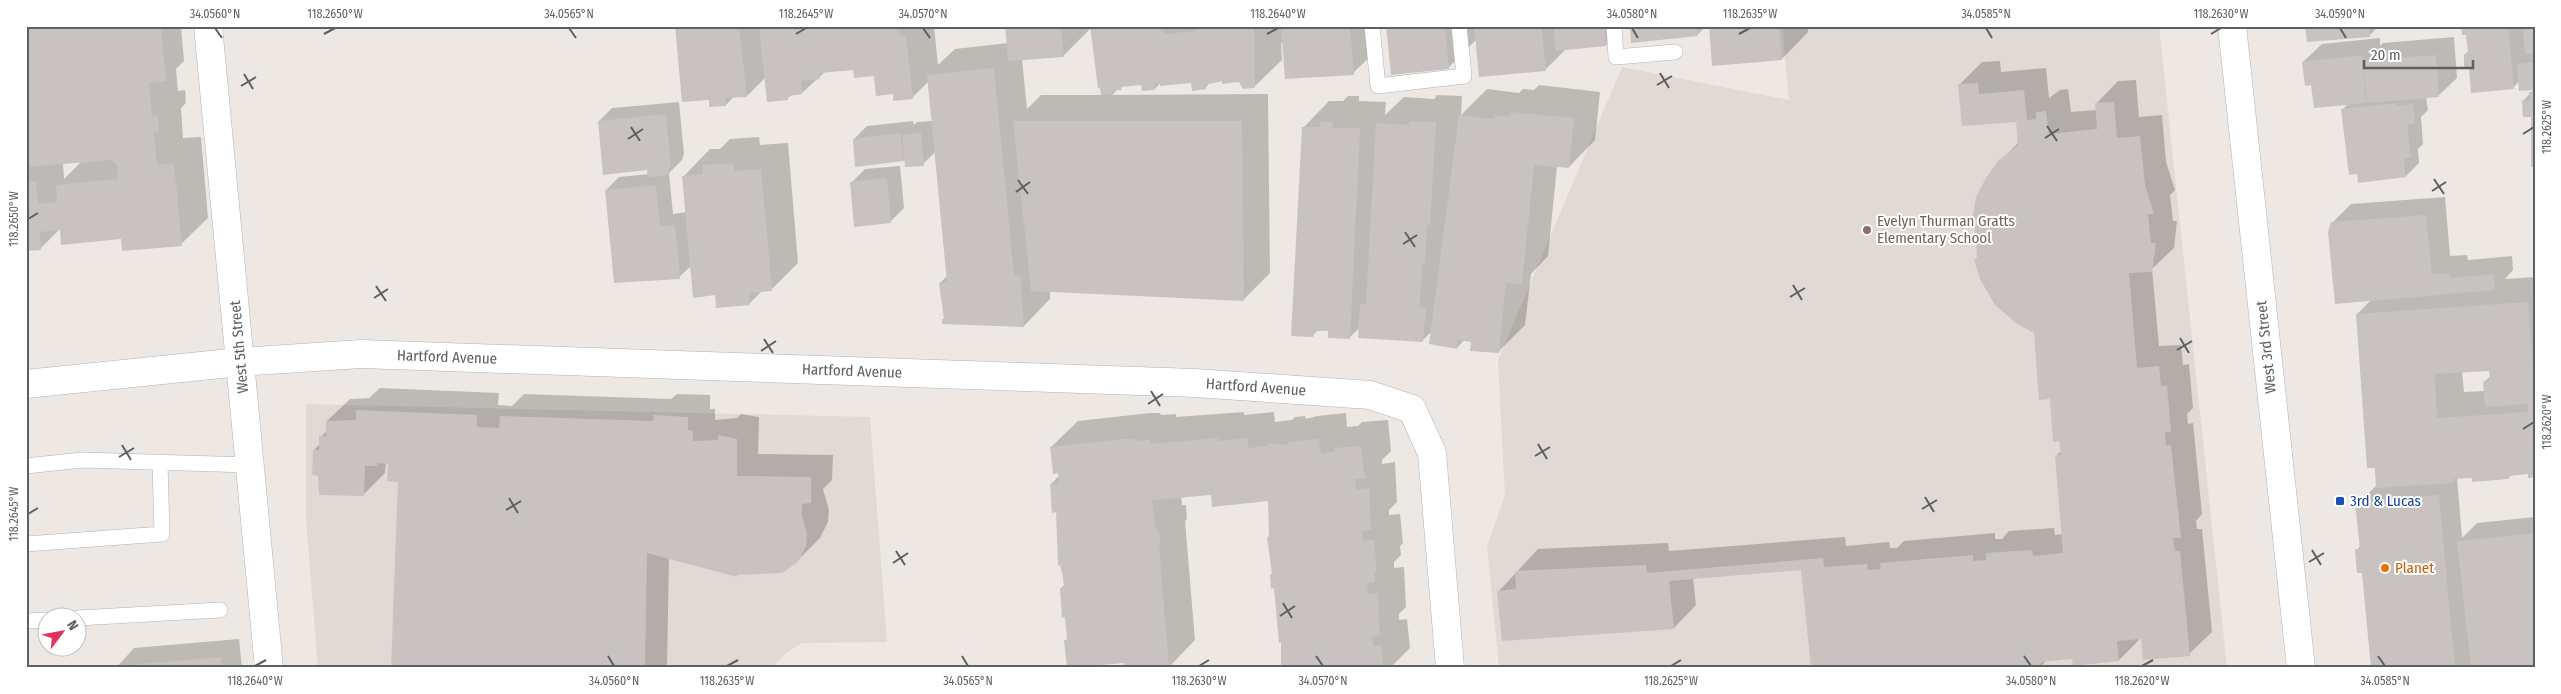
<svg xmlns="http://www.w3.org/2000/svg" width="2561" height="694" viewBox="0 0 2561 694" font-family="'Fira Sans Condensed',sans-serif">
<style>
.education{fill:#e0d9d4}
.shadow{fill:#0003;fill-rule:evenodd}
.building{fill:#c8c3c0;fill-rule:evenodd}
.lines{fill:none;stroke-linecap:round;stroke-linejoin:round}
.lane-casing{stroke:#afb3b5;stroke-width:16}
.street-casing{stroke:#afb3b5;stroke-width:29}
.secondary-casing{stroke:#aeb3b6;stroke-width:29}
.lane{stroke:#fff;stroke-width:15}
.street{stroke:#fff;stroke-width:28}
.secondary{stroke:#fff;stroke-width:28}
.ticks{fill:none;stroke:#5b6163;stroke-width:2}
.education-dot{fill:#8d6e63;stroke:#fff;stroke-width:2}
.transit-dot{fill:#1a4fb4;stroke:#fff;stroke-width:2}
.food-dot{fill:#e8710a;stroke:#fff;stroke-width:2}
.labels{text-anchor:middle;dominant-baseline:central;stroke-width:4;stroke-linejoin:round;paint-order:stroke}
.education-label{font-size:15px;fill:#785e54;stroke:#fff;text-anchor:start}
.street-label{font-size:15px;fill:#5b6163;stroke:#fff}
.transit-label{font-size:15px;fill:#164399;stroke:#fff;text-anchor:start}
.food-label{font-size:15px;fill:#c56008;stroke:#fff;text-anchor:start}
.neatline{fill:none;stroke:#5b6163;stroke-width:2}
.ticks-label{font-size:12px;text-anchor:middle;fill:#5b6163}
</style>
<rect width="100%" height="100%" fill="#ede8e3"/>
<path class="education" d="M1782,26H2159L2227,668H1499L1487,546L1505,496L1498,360L1622,67L1789,100Z
M306,404L870,417L887,642L802,643L785,654L772,668H318L306,519Z"/>
<path class="shadow" d="M26,26H181L184,61L176,69L178,91L185,90L186,103L181,108L183,138L201,137L208,218L181,244L61,228L41,248L26,250ZM82,161L64,179L63,163Z
M676,26H934L938,65L955,49L1008,43L1006,26H1090V29L1063,56L1022,59L1027,109L1041,95H1102L1092,26H1378L1380,47L1353,73L1281,43L1282,60L1255,86L1240,81L1223,80L1210,83L1205,88L1192,82H1161L1155,89L1143,84L1124,86L1118,89L1112,95L1268,94L1270,273L1243,300L1050,290V299L1024,326L943,319L945,318L940,283L947,276L935,152L923,164L905,158L903,160L854,139L867,126L913,121L914,125L917,122L932,121L929,81L912,98L894,93L875,74L854,68L826,71L802,93L792,94L787,99L766,77L747,96H734L726,105H710V98Z
M1388,26H1625L1606,45L1566,49L1545,70L1477,39L1448,68Z
M1631,26H1706L1697,35Z
M1710,26H1808V32L1782,59Z
M2306,26H2379L2369,36Z
M2462,26H2535V167L2532,166L2531,150L2533,147L2532,116L2523,101L2534,89L2519,81L2513,88L2471,67L2465,54L2469,51L2467,33Z
M2454,37L2457,78L2438,96L2426,97L2428,110L2421,117L2423,144L2418,149L2419,163L2406,176L2360,182L2342,110L2348,104L2312,84L2303,62L2322,44L2380,38V46L2383,43Z
M2000,61L2001,72L2046,68L2049,98L2060,90L2068,89L2071,112L2097,110L2096,104L2118,81L2136,80L2139,117L2162,115L2166,162L2175,190L2170,195L2173,221H2177L2174,248L2152,269L2159,346L2181,345L2183,365L2189,364L2193,408L2187,414L2188,424L2193,423L2202,514L2196,521L2197,529H2202L2212,632L2189,654L2142,637L2119,660L2073,658L2047,660L2041,666L2028,668L1802,569L1693,578L1696,605L1674,628L1498,592L1538,549L1668,543L1669,551L1845,537L1846,546L1889,542L1890,548H1897L1904,541L1995,533V539H2002L2009,531L2054,528L2055,535L2063,534L2056,456L2062,450L2035,333L1981,279L1976,259L1978,256L1999,162L2019,142L2017,120L1959,85L1982,62Z
M1539,85L1600,92L1595,140L1569,167L1557,166L1548,256L1531,274L1525,325L1498,352L1472,341L1464,340L1457,348L1432,331L1422,341L1360,327L1350,337L1330,330L1319,329L1313,335L1303,128L1329,101H1343L1348,96H1359V101L1386,102L1385,115L1404,97L1434,99L1437,95L1462,96L1461,115L1487,89L1519,93L1523,89L1534,90Z
M679,102L684,154L682,160L669,173L673,214L687,212L684,176L710,149H720L730,139L759,137L760,145L788,143L798,263L771,290H763L749,304L717,294L691,266L679,277L606,190L619,177L649,174L648,169L599,121L612,108Z
M900,166L904,208L890,222L852,182L865,169Z
M2445,197L2450,256L2467,255L2468,260L2512,256L2513,270L2505,279L2535,277V476L2529,473L2512,474L2509,478H2457L2462,538L2477,523L2535,517V664L2496,668H2372L2363,571L2356,550L2361,546L2357,504L2377,485L2357,314L2371,300L2332,223L2351,204ZM2491,370V376L2484,382L2485,391L2464,392L2462,371Z
M380,388L499,393L498,405L512,406L524,394L671,399L677,394L710,395V409H715V420L737,418L741,414L759,417L758,454L833,455L832,480L823,489L829,510L828,522L820,538L797,561L739,573L737,576L669,557L667,668H392L400,481L390,462H386L385,473L363,495L314,450L320,444L321,437L327,430V421L350,399L369,398Z
M1244,412V415L1274,412L1275,422L1292,420L1295,417L1305,416L1306,419L1317,416L1346,413L1347,427L1358,426L1362,422L1388,420L1391,451L1382,460V464L1395,462L1397,502L1389,510V515L1400,514L1403,543L1400,546L1401,555L1394,562V568L1404,567L1406,607L1399,614V620L1407,619L1410,648L1390,668H1283L1281,647L1283,645L1268,537L1270,535L1269,500L1212,493L1181,496L1182,505H1186L1187,519L1185,521L1195,640L1169,667L1125,661L1065,641L1068,638L1061,588L1065,585L1057,511L1051,484L1059,476L1051,447L1078,421L1150,413H1160L1161,415L1176,414V417Z
M239,639L242,668H116L134,648Z"/>
<path class="building" d="M26,26H161L166,81L149,83L152,117L158,116L159,131L154,132L157,165L174,163L182,246L122,251L121,239L61,245L60,230L40,232L41,250L26,251V182L36,181L38,204L57,202L56,185L117,179L118,167L112,160L26,167Z
M675,26H739L747,97L725,98L726,106L709,107V100L682,102Z
M759,26H899L900,37L906,36L913,99L893,101V94L876,96L874,76L854,78L853,70L819,73L820,79L801,81L802,94L788,96V100L767,102Z
M1005,26H1061L1064,57L1008,61Z
M1090,26H1163L1164,34L1195,31L1194,26H1254L1255,88L1243,89L1239,82L1222,84V81L1205,85L1206,89L1192,91L1191,83L1160,86V83L1155,84V90L1142,91L1141,85L1121,87L1122,90H1115V87L1114,94L1101,95L1100,88H1098Z
M1281,26H1350L1354,75L1285,79Z
M1386,26H1445L1449,69L1391,75Z
M1474,26H1541L1546,71L1479,77Z
M1553,26H1605L1606,46L1556,51Z
M1630,26H1697L1698,36L1631,43Z
M1709,26H1779L1782,60L1712,66Z
M2305,26H2369L2370,37L2307,42Z
M2461,26H2508L2514,89L2471,93L2469,68H2464V54H2468L2466,35H2462Z
M2520,26H2535V53L2525,54L2523,29H2520Z
M2362,55L2366,103L2314,108L2311,85L2305,86L2302,62Z
M2436,55L2439,97L2367,103L2363,61Z
M2535,62V90L2519,91L2517,64Z
M994,68L1014,276L1020,275L1024,327L942,324V319H944L939,283L947,282L927,75Z
M1978,83L1979,94L2024,90L2027,120L2036,119V112L2046,111L2049,134L2097,129L2095,103L2114,102L2117,138L2140,136L2145,185L2154,214H2148L2151,243H2156L2152,272L2129,273L2137,368L2159,366L2161,386H2167L2171,432H2165L2166,445H2171L2181,538H2173L2175,551H2180L2190,656L2143,660L2141,639L2117,641L2119,661L2073,666L2072,659L2041,662L2040,668H1811L1801,570L1669,581L1674,629L1502,641L1497,591L1516,589L1515,571L1646,565L1647,573L1823,558L1824,567L1867,564L1868,570L1881,569L1880,563L1973,555V561L1986,560V553L2001,552L2032,550L2033,556L2063,553L2055,455H2061L2059,441L2053,442L2050,399L2039,400L2034,333L2016,323L1995,305L1980,279L1974,259H1977L1975,227L1971,228L1976,197L1986,178L1998,161L2018,145L2016,122L1962,126L1958,84Z
M2529,92H2535V167H2531V117H2523L2522,101L2530,100Z
M2397,103V106L2413,104L2415,124L2407,125L2411,158L2404,159L2406,177L2358,183L2357,174L2349,175L2341,109Z
M1511,112L1574,118L1569,168L1534,165L1522,284L1506,283L1499,353L1470,351L1471,342L1457,340V349L1429,344L1459,115L1494,119L1495,115L1510,117Z
M666,114L671,168L668,169L669,175L648,177L647,170L603,175L598,121Z
M1013,121H1242L1244,301L1031,291Z
M1410,121L1436,122L1430,225H1427L1425,263H1422L1420,307H1426L1423,342L1358,338L1360,304L1366,305L1376,123L1409,125Z
M1320,122H1333V128H1360L1350,339L1328,338V331H1314L1313,337L1291,336L1302,127H1320Z
M900,133L904,161L855,167L853,139Z
M921,133L924,166L905,167L902,135Z
M733,163L734,171L761,169L772,291L749,293L750,305L716,308L715,295L693,298L682,176L703,174L702,165Z
M887,178L891,223L854,227L850,182Z
M656,185L660,226L675,225L680,279L614,283L605,190Z
M2426,215L2432,274L2449,273L2450,278L2494,274L2495,290L2335,304L2328,232L2331,222Z
M2528,302L2535,399V477L2528,478V474L2509,476V479L2472,482V478L2453,479V483L2376,488L2375,468H2367L2356,314ZM2489,371L2490,381L2483,382L2485,407L2528,404V412L2437,418L2435,374Z
M356,410L477,415V427L499,428L500,416L653,421L654,415L688,417V430L693,431V441L718,440V435L737,439V476L811,477V503L802,504V516L807,533L806,546L798,562L782,573L737,575V577L647,553L645,668H391L398,482L387,481L388,464L377,463V466H365L364,496L319,495L318,476L312,475L313,450H319V436H326V421L356,420Z
M1218,438V441L1248,438V448L1267,446V444L1279,443V445L1289,444L1288,442L1319,439L1321,453L1335,452L1334,448L1361,446L1365,479H1355L1356,490L1369,488L1371,530L1362,531L1363,541L1374,540L1377,571H1374L1375,582L1367,583L1368,594L1378,593L1380,635L1372,636L1373,646L1381,645L1383,668H1281V642L1279,643L1274,588L1271,589L1270,574H1272L1267,537H1269L1268,501L1212,507L1211,495L1152,500L1156,531H1159L1161,547H1159L1169,668H1124V663L1067,668L1064,640H1067L1065,617L1062,618L1060,588H1064L1063,577L1060,565L1058,566L1056,512L1052,513L1050,484L1059,483L1058,473L1053,474L1050,447L1122,439H1134L1135,441L1150,440V444Z
M2439,495L2455,668H2371L2362,573H2357L2355,549H2360L2355,503Z
M2535,533V665L2471,668L2457,541Z
M221,657L222,668L115,666Z"/>
<g class="lines">
<defs>
<path id="lane" d="M1372,26L1378,86L1464,76L1459,26
M1614,26L1616,57L1675,52
M26,466L82,460L250,465
M26,544L162,534L160,462
M78,618L220,610
M26,621L48,620"/>
<path id="street" d="M208,26L269,668
M26,384L240,362L361,354L1195,383L1370,395L1412,409L1432,453L1450,668"/>
<path id="secondary" d="M2232,26L2301,668"/>
</defs>
<use href="#lane" class="lane-casing"/>
<use href="#street" class="street-casing"/>
<use href="#secondary" class="secondary-casing"/>
<use href="#lane" class="lane"/>
<use href="#street" class="street"/>
<use href="#secondary" class="secondary"/>
</g>
<path class="ticks" d="M215,28L222,38M569,28L576,38M923,28L930,38M1632,28L1638,38M1986,28L1992,38M2340,28L2346,38M324,34L335,28M796,34L806,28M1267,34L1278,28M1739,34L1750,28M2211,34L2221,28M1660,73L1669,88M244,74L253,89M1657,85L1672,76M241,86L256,77M2047,126L2057,141M631,127L640,141M2523,134L2534,127M2045,138L2059,129M628,139L643,129M2434,179L2444,194M1018,180L1028,194M2432,191L2446,182M1016,192L1030,182M28,219L38,213M1405,232L1415,247M1403,244L1417,235M1793,285L1802,300M376,286L386,301M1790,297L1805,288M374,298L388,289M2180,338L2189,353M764,339L773,353M2177,350L2192,341M761,351L776,341M1151,391L1160,406M1148,404L1163,394M2523,429L2534,422M1538,444L1547,459M122,445L131,460M1535,456L1550,447M119,457L134,448M1925,497L1934,512M509,498L518,513M1922,509L1937,500M506,510L521,501M28,514L38,508M2312,550L2321,565M896,551L905,565M2309,562L2324,553M893,563L908,553M1283,603L1292,618M1280,616L1295,606M608,656L614,666M962,656L968,666M1316,656L1323,666M2024,656L2031,666M2378,656L2385,666M255,666L266,660M727,666L738,660M1199,666L1209,660M1671,666L1681,660M2142,666L2153,660"/>
<circle class="education-dot" cx="1867" cy="230" r="5"/>
<rect class="transit-dot" x="2335" y="496" width="10" height="10" rx="2.5"/>
<circle class="food-dot" cx="2385" cy="568" r="5"/>
<g class="labels">
<g class="education-label">
<text x="1877" y="221">Evelyn Thurman Gratts<tspan x="1877" dy="17">Elementary School</tspan></text>
</g>
<g class="street-label">
<text transform="translate(239 347) rotate(-95)">West 5th Street</text>
<text transform="translate(2266 347) rotate(-96)">West 3rd Street</text>
<text transform="translate(447 357) rotate(2)">Hartford Avenue</text>
<text transform="translate(852 371) rotate(2)">Hartford Avenue</text>
<text transform="translate(1256 387) rotate(4)">Hartford Avenue</text>
</g>
<g class="transit-label">
<text x="2350" y="501">3rd &amp; Lucas</text>
</g>
<g class="food-label">
<text x="2395" y="568">Planet</text>
</g>
</g>
<rect width="2561" height="694" fill="none" stroke="#ffffff" stroke-width="55"/>
<g transform="translate(62 632) rotate(58)"><circle r="24" fill="#ffffff" stroke="#bdc0c1"/>
<path d="M0-4L9 19L0 12L-9 19Z" fill="#e3335a"/>
<text y="-8" font-size="14" font-weight="bold" text-anchor="middle" fill="#5b6163">N</text>
</g>
<path d="M2364 60v8h109v-8" fill="none" stroke="#5b6163" stroke-width="2.5"/>
<text x="2371" y="60" font-size="15" fill="#5b6163" stroke="#ffffff" stroke-width="4" paint-order="stroke">20 m</text>
<rect x="28" y="28" width="2506" height="638" class="neatline"/>
<g class="ticks-label">
<text x="215" y="18">34.0560°N</text>
<text x="335" y="18">118.2650°W</text>
<text x="569" y="18">34.0565°N</text>
<text x="806" y="18">118.2645°W</text>
<text x="923" y="18">34.0570°N</text>
<text x="1278" y="18">118.2640°W</text>
<text x="1632" y="18">34.0580°N</text>
<text x="1750" y="18">118.2635°W</text>
<text x="1986" y="18">34.0585°N</text>
<text x="2221" y="18">118.2630°W</text>
<text x="2340" y="18">34.0590°N</text>
<text transform="translate(2547 127) rotate(-90)" y="4">118.2625°W</text>
<text transform="translate(14 219) rotate(-90)" y="4">118.2650°W</text>
<text transform="translate(2547 422) rotate(-90)" y="4">118.2620°W</text>
<text transform="translate(14 514) rotate(-90)" y="4">118.2645°W</text>
<text x="255" y="685">118.2640°W</text>
<text x="614" y="685">34.0560°N</text>
<text x="727" y="685">118.2635°W</text>
<text x="968" y="685">34.0565°N</text>
<text x="1199" y="685">118.2630°W</text>
<text x="1323" y="685">34.0570°N</text>
<text x="1671" y="685">118.2625°W</text>
<text x="2031" y="685">34.0580°N</text>
<text x="2142" y="685">118.2620°W</text>
<text x="2385" y="685">34.0585°N</text>
</g>
</svg>
